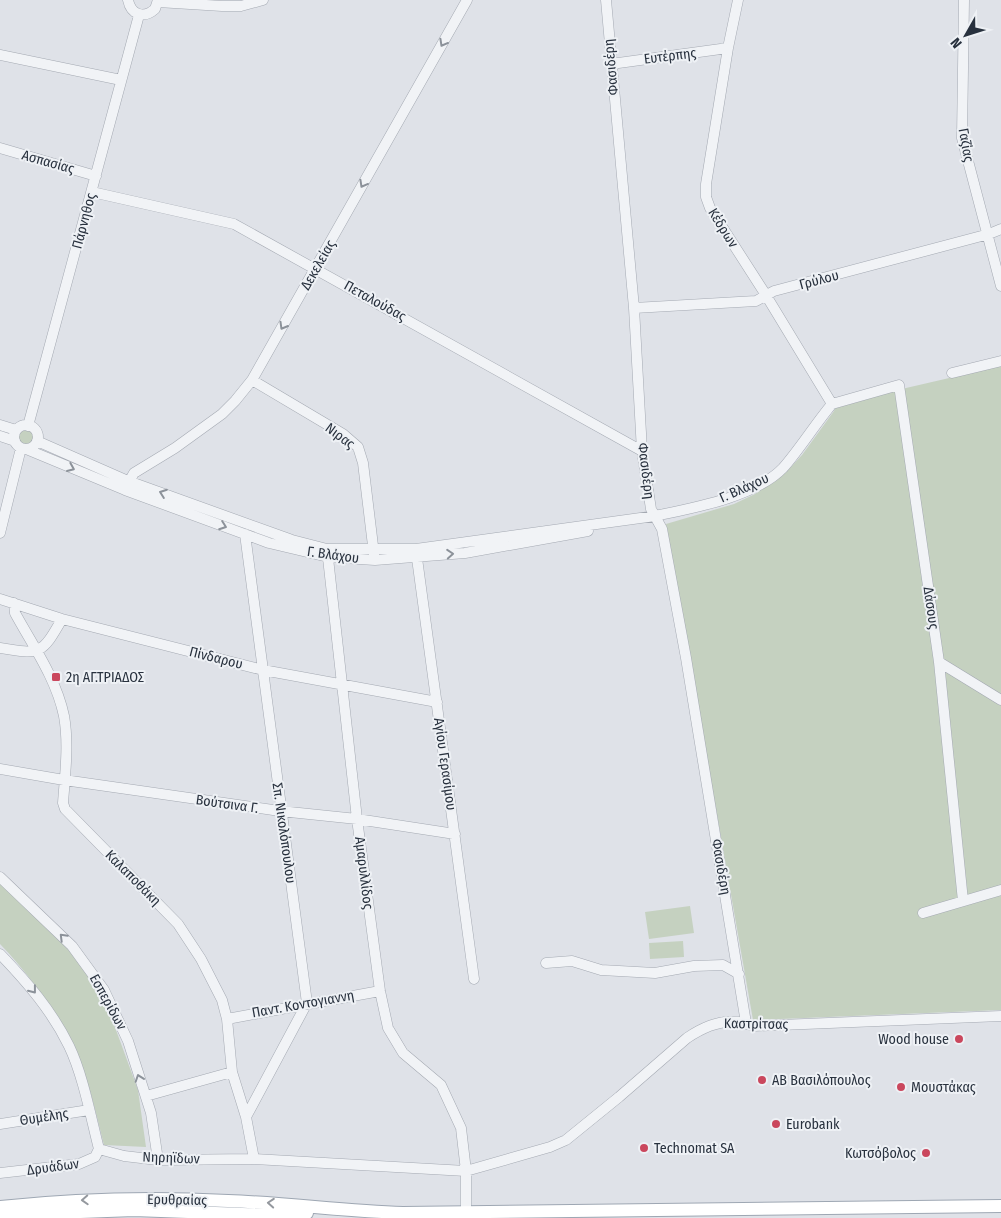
<svg xmlns="http://www.w3.org/2000/svg" width="1001" height="1218" viewBox="0 0 1001 1218" font-family="'Fira Sans Condensed',sans-serif">
<style>
.green{fill:#c5d1c0}
.lines{fill:none;stroke-linecap:round;stroke-linejoin:round}
.minor-casing{stroke:#a4a9b2;stroke-width:11}
.major-casing{stroke:#9ea7b3;stroke-width:14}
.minor{stroke:#f1f3f6;stroke-width:10}
.major{stroke:#fff;stroke-width:12}
.oneway{stroke:#8c929a}
.oneway2{stroke:#94989e}
.poi-dot{fill:#ca475d;stroke:#eef1f5;stroke-width:2}
.labels{text-anchor:middle;dominant-baseline:central;stroke-width:4;stroke-linejoin:round;paint-order:stroke}
.street-label{font-size:14px;fill:#28313e;stroke:#eef1f5}
.poi-label{font-size:14px;fill:#28313e;stroke:#eef1f5;text-anchor:start}
</style>
<rect width="100%" height="100%" fill="#dfe2e8"/>
<path class="green" d="M1001,366V1010L753,1020L666,524L734,504L755,494L790,468L802,455L834,411L837,404Z
M19 437a7 7 0 1 1 14 0a7 7 0 1 1-14 0Z
M0,882L51,931L88,971L112,1019L138,1090L146,1147L104,1145C98,1122 92,1093 83,1071C62,1023 37,982 0,944Z
M690,906L694,933L649,939L645,912Z
M683,941L684,957L650,959L649,943Z"/>
<g class="lines">
<defs>
<path id="minor" d="M128,0C131,15 144,19 155,9L158,0
M606,0L634,308L642,451L651,509L662,529L686,658L746,1023
M738,0L728,48L706,184V197L710,208L764,292L832,404
M964,0L962,138L1001,286
M158,2L222,6H241L263,0
M0,55L121,80
M611,64L728,48
M0,148L96,176
M92,192L234,224L642,451
M634,308L756,301L774,291L989,234L1001,229
M952,373L1001,361
M252,380L343,434L358,447L363,463L374,554
M832,404L899,385L939,662L963,901
M0,425L16,430
M14 437a12 12 0 1 1 24 0a12 12 0 1 1-24 0Z
M28,426L139,15
M0,436L15,441
M37,441L128,481L292,540L327,549H416L655,516C693,508 755,497 783,468C799,450 816,423 832,404
M26,449L125,490L269,543L328,557L375,560L465,553L588,531
M126,487L134,473L175,448L222,414L235,401L252,380L467,0
M0,533L21,448
M245,534L307,1003L246,1117
M327,549L357,819L380,991L388,1028L403,1053L441,1085L461,1128L466,1171V1212
M416,551L474,979
M0,599L62,619L263,670L437,702
M14,603L15,613C33,646 56,678 64,716C69,744 65,775 63,803L65,809L178,924L201,959L222,1000L227,1019L232,1072L246,1117L254,1159
M0,648C41,655 42,654 62,619
M939,662L1001,700
M0,769L64,780L280,811L357,819L455,834
M0,877L72,946L104,990L128,1041L151,1113L158,1160
M923,913L1001,890
M0,954C27,982 52,1011 69,1046C83,1075 91,1118 99,1149
M546,963L572,961L601,970L655,973L694,966L723,965L739,974
M227,1019L380,991
M146,1096L232,1072
M0,1124L89,1110
M99,1149L124,1156L158,1160L254,1159L466,1171L550,1147L566,1140L619,1097L687,1038C706,1025 730,1016 753,1026L1001,1016
M0,1173L79,1164L95,1157L99,1149"/>
<path id="major" d="M0,1207C76,1199 152,1197 228,1201C286,1203 344,1211 403,1213L1001,1206
M0,1215L134,1210L269,1215L307,1213"/>
</defs>
<use href="#minor" class="minor-casing"/>
<use href="#major" class="major-casing"/>
<use href="#minor" class="minor"/>
<use href="#major" class="major"/>
</g>
<defs><path id="oneway-chevron" d="M-2-3.5L2.5 0L-2 3.5" fill="none" stroke-width="1.6" stroke-linecap="round" stroke-linejoin="round" transform="scale(1.25)"/></defs>
<g class="oneway">
<use href="#oneway-chevron" transform="translate(443 43) rotate(119)"/>
<use href="#oneway-chevron" transform="translate(363 184) rotate(119)"/>
<use href="#oneway-chevron" transform="translate(283 326) rotate(120)"/>
<use href="#oneway-chevron" transform="translate(71 468) rotate(23)"/>
<use href="#oneway-chevron" transform="translate(163 493) rotate(-160)"/>
<use href="#oneway-chevron" transform="translate(223 526) rotate(20)"/>
<use href="#oneway-chevron" transform="translate(450 554) rotate(-4)"/>
<use href="#oneway-chevron" transform="translate(63 937) rotate(-135)"/>
<use href="#oneway-chevron" transform="translate(33 990) rotate(52)"/>
<use href="#oneway-chevron" transform="translate(139 1078) rotate(-109)"/>
</g>
<g class="oneway2">
<use href="#oneway-chevron" transform="translate(85 1200) rotate(177)"/>
<use href="#oneway-chevron" transform="translate(271 1203) rotate(-176)"/>
</g>
<g class="poi-dot">
<rect x="51" y="672" width="10" height="10" rx="2.5"/>
<circle cx="959" cy="1039" r="5"/>
<circle cx="762" cy="1080" r="5"/>
<circle cx="901" cy="1087" r="5"/>
<circle cx="776" cy="1124" r="5"/>
<circle cx="644" cy="1148" r="5"/>
<circle cx="926" cy="1153" r="5"/>
</g>
<g class="labels">
<g class="street-label">
<text transform="translate(670 56) rotate(-7)">Ευτέρπης</text>
<text transform="translate(611 67) rotate(-95)">Φασιδέρη</text>
<text transform="translate(966 145) rotate(80)">Γαζίας</text>
<text transform="translate(48 162) rotate(16)">Ασπασίας</text>
<text transform="translate(84 221) rotate(-75)">Πάρνηθος</text>
<text transform="translate(723 228) rotate(58)">Κέδρων</text>
<text transform="translate(318 265) rotate(-60)">Δεκελείας</text>
<text transform="translate(819 280) rotate(-15)">Γρύλου</text>
<text transform="translate(375 301) rotate(29)">Πεταλούδας</text>
<text transform="translate(340 436) rotate(37)">Νιρας</text>
<text transform="translate(646 471) rotate(83)">Φασιδέρη</text>
<text transform="translate(744 488) rotate(-24)">Γ. Βλάχου</text>
<text transform="translate(333 555) rotate(8)">Γ. Βλάχου</text>
<text transform="translate(931 608) rotate(82)">Δάσους</text>
<text transform="translate(216 658) rotate(14)">Πίνδαρου</text>
<text transform="translate(445 764) rotate(82)">Αγίου Γερασίμου</text>
<text transform="translate(227 804) rotate(8)">Βούτσινα Γ.</text>
<text transform="translate(284 833) rotate(82)">Σπ. Νικολόπουλου</text>
<text transform="translate(721 867) rotate(80)">Φασιδέρη</text>
<text transform="translate(364 873) rotate(83)">Αμαρυλλίδος</text>
<text transform="translate(133 878) rotate(45)">Καλαποθάκη</text>
<text transform="translate(108 1002) rotate(61)">Εσπερίδων</text>
<text transform="translate(303 1004) rotate(-10)">Παντ. Κοντογιαννη</text>
<text transform="translate(756 1024) rotate(1)">Καστρίτσας</text>
<text transform="translate(44 1117) rotate(-9)">Θυμέλης</text>
<text transform="translate(171 1158) rotate(2)">Νηρηϊδων</text>
<text transform="translate(53 1167) rotate(-8)">Δρυάδων</text>
<text transform="translate(177 1200) rotate(1)">Ερυθραίας</text>
</g>
<g class="poi-label">
<text x="66" y="677">2η ΑΓ.ΤΡΙΑΔΟΣ</text>
<text x="949" y="1039" text-anchor="end">Wood house</text>
<text x="772" y="1080">ΑΒ Βασιλόπουλος</text>
<text x="911" y="1087">Μουστάκας</text>
<text x="786" y="1124">Eurobank</text>
<text x="654" y="1148">Technomat SA</text>
<text x="916" y="1153" text-anchor="end">Κωτσόβολος</text>
</g>
</g>
<g transform="translate(966 35) rotate(231)" stroke="#eef1f5" stroke-width="4" paint-order="stroke">
<path d="M0-4L9 19L0 12L-9 19Z" fill="#28313e"/>
<text y="-8" font-size="14" font-weight="bold" text-anchor="middle" fill="#28313e">N</text>
</g>
</svg>
